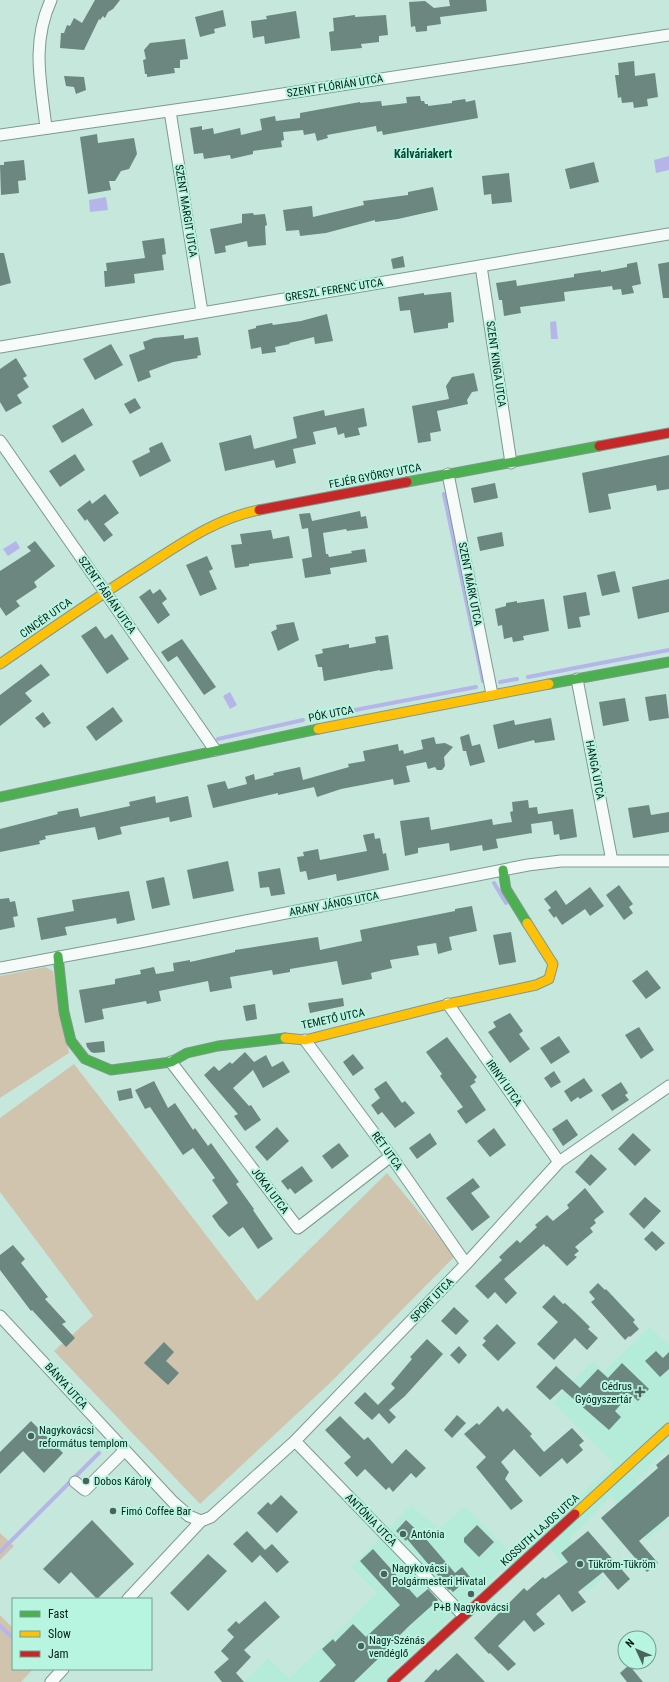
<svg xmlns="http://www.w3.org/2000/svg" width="669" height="1682" viewBox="0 0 669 1682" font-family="'Roboto Condensed',sans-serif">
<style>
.built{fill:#b5ebd9}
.green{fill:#d0c4af}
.water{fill:#b6b5e9}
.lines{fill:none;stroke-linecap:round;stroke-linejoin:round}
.stream{stroke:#b6b5e9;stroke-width:4}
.building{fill:#6c8680}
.street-casing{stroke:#7f9991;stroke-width:13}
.fast-casing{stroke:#7f9991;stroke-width:11}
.slow-casing{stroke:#7f9991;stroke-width:11}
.jam-casing{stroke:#7f9991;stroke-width:11}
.street{stroke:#f6fbfa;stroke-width:11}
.fast{stroke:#4caf50;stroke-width:9}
.slow{stroke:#ffc107;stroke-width:9}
.jam{stroke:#c62828;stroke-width:9}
.poi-dot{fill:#49645d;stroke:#b8f5e1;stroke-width:1.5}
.labels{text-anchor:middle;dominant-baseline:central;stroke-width:4;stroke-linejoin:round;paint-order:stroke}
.street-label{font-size:11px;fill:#061e18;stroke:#b8f5e1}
.poi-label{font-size:11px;fill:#061e18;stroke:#b8f5e1;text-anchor:start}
.neighbourhood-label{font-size:12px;font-weight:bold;fill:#074a3b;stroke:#b8f5e1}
</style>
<rect width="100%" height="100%" fill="#c6e7dc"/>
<path class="built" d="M650,1327L669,1345V1453L666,1450L635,1482L668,1522L646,1540L611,1496L570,1538L603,1578L586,1593L540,1534L614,1464L553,1403L592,1361L604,1371Z
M411,1505L439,1529L465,1506L516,1558L390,1674L398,1682H244L268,1658L290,1678L377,1593L351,1567Z"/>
<path class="green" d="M45,967L53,971L69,1053L0,1098V976Z
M74,1064L257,1301L387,1173L455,1256L330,1383L200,1504L54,1351L93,1316L0,1192V1118Z
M0,1533L14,1546L0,1560Z
M0,1615L13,1628V1669H33L21,1682H0Z"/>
<path class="water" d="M669,156V170L656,173L654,160Z
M106,197L108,210L90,212L89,200Z
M556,321L558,339H551L550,322Z
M16,541L20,548L8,556L3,549Z
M230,692L237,705L230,709L223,696Z"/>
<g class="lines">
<path class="stream" d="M444,494L483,681
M528,677L669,650
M500,682L517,679
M355,710L476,687
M315,718L346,712
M218,739L303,720
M494,883L506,903
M0,1552L99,1453
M0,1626L13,1638"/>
</g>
<path class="building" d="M95,0H120L113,9L108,12L105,18L103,16L100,20L99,19L84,50L60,48L61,33H64L67,25L70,26L74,18L82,23Z
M449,0H486L487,11L440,17L441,24L427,26V31L416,32L415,26L411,27L409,2L425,1L434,8L450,6Z
M223,10L226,26L214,29L215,33L200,37L195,17Z
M296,11L300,38L265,44L264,36L253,38L251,21L267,19L266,16Z
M355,15V17L386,15L388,35L379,36V42L361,44L362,48L331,51L329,32L334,31L333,18Z
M185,39L188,59L180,60V68H174L175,73L147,77V74H145L143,60L146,59L144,50L150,43Z
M634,61L635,76L655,73L658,97L647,99L648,106L634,108L633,102L622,103L621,97L618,98L615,75H619L618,63Z
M64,76L84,77L86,90L76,94L74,87L66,86Z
M420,96L421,101H424L425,104H428V106L452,103V101L465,99L466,102L475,100L478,118L383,135L382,131L377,132L376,126L327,135L328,138L317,141L315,133L304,135L303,130L283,132L284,140L281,141L282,147L253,151V154L231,159L230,155L204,159L203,153L194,154L190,128L202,126V130L213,128L214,134L240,128L241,135L262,130L260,119L275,116L276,121L300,118V113L360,102V103L381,101L382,106L407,103L406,97Z
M97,134L98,143L134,138L137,154L129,169L121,171L115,181H109L111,190L88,194L80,137Z
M24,160L26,180L18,181L19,193L1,195L0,165H4V162Z
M594,162L599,182L570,189L565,169Z
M509,173L512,202L492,204L491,194L484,195L482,176Z
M433,187L438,210L398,219L375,222V220L326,233L300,236L299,230L286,231L283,210L312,206L313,217L364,205L363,201L408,195V192Z
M253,213L254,215L265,214L267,225L265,226L266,245L248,247L247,241L225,246L226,252L215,254L210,229L242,223V214Z
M164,238L166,254L162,255L164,270L134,274L135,283L105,287L104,271H107L106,263L145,258L142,241Z
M0,253H4L11,283L0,286Z
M403,256L405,267L393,269L391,259Z
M637,262L641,284L632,286L634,293L622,295L621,289L613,290L612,286L564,292L565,301L520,307L521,313L504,316L502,300H499L496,283L516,280L517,286L574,277V274L601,270V272L627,267V264Z
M669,262V298H663L658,264Z
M451,292L454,322L448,323V328L414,333L410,310L400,311L398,297L424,293V295Z
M327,314L333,341L315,344L314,337L289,343L290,344L275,347L276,352L262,354L261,347L251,349L248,330L256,328V326L272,323L273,325L301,321Z
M184,335V339L198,337L201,355L197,356L198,358L173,362L149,371L151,377L138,382L129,355L145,349L143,342L154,338Z
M111,344L123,365L95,380L83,359Z
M16,358L27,376L23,378L29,387L17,395L22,403L6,412L0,402V369Z
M474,373L478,391L472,392L467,400L468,404L437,411L441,431L430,433L431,441L418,443L412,406L449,399L446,386L452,377Z
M135,398L141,408L130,414L124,404Z
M83,408L93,425L62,443L52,426Z
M364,408L367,426L358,428L360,435L345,438L344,433L338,435L336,427L313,432L316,444L293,449L296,463L276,468L274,460L225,471L219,443L251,435L254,449L297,438L293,417L324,410L325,416Z
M162,442L171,461L140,477L132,461L150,452L149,448Z
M75,454L85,470L60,487L49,471Z
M669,455V489L657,491L656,485L608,494L611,509L589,513L582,473Z
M495,483L498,498L474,503L471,488Z
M105,494L119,513L104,524L113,535L104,542L87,519L85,521L77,510L90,500L92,504Z
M360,511L361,517L366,516L368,528L347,531L346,529L323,533L326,554H328L329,557L352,553L351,551L365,549L367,562L330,568L331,574L305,578L302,559L312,557L308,528L302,529L299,514L310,513L312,521Z
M271,530L273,539L289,536L293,558L249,564V566L235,568L231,545L242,544L240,534Z
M502,532L504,546L480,551L477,537Z
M35,541L55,566L34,582L37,587L16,601L20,606L6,616L0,607V571L31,551L27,547Z
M207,556L213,569L209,571L217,589L200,596L186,565Z
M615,571L620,592L602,596L597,575Z
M669,579V612L638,619L632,587Z
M150,589L153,594L160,589L167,599L162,603L170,615L158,624L139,597Z
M586,592L590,615L579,617L581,627L568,629L563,596Z
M544,599L549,631L523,636L524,640L513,642L512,637L504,639L502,625L498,626L495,609L506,606V603L517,601V603Z
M294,622L299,640L278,651L271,632L277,629L276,625Z
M96,626L105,639L112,634L129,659L107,674L81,636Z
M388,635L393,669L380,671V670L324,681L322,667H318L315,655L323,653L322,649L349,644V648L376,643L375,637Z
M182,639L216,687L204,695L177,656L168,662L161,652Z
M41,664L50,675L25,693L32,701L0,726V695Z
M666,694L669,718L649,721L645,697Z
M625,698L629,721L603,726L599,702Z
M113,707L123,721L96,741L86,727Z
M43,712L51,723L44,728L35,718Z
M551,718L555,740L535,743L534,740L498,749L493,725L514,720L515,725Z
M469,734L472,746L480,744L485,762L470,766L466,751H463L460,737Z
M434,737L436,744L445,743L453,747L444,757L445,766L442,770H437L435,767L428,769L426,762L406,766L410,782L394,785L393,779L341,789L317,797L314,787L278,795V793L213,808L207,785L225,781L228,789L247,784L245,777L254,774L255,780L274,775L273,773L300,767L303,780L349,767L348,764L365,761L363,751L398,744L399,751L403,750L404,754L423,749L421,740Z
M155,796L156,803L188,796L192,817L170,822L169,817L120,827L122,834L98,840L95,827L45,836L46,839L39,841L40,844L0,852V829L58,814L57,812L78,808L80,817L130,806L129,802Z
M528,800L529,808L537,807L538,814L573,809L577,837L560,840L559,834L554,835L552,821L531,824L532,833L496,839L498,848L483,851L482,845L450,851L449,843L418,848V853L405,856L400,821L429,817L431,830L492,819L493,825L512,822L510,812L513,811L512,802Z
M649,805L651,815L669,812V832L633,838L628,808Z
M374,833L375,839L380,838L383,854L386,853L389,870L337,881L336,874L308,880L306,871L300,872L297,857L304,856L303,852L318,849L320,860L367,851L363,835Z
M228,861L234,891L193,899L187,870Z
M280,868L285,894L271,896L269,887L260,888L258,872Z
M164,877L170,905L152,909L146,881Z
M619,885L633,904L629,907L633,913L624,920L606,895Z
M590,887L604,906L590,916L585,909L562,925L556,916L554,918L548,910L551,908L544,899L556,890L566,905Z
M129,891L135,920L117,924L116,918L65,927L67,935L41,940L37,918L74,911L72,900Z
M9,898L10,902L15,901L18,916L13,917L15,927L0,930V899Z
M472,906L477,931L449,937L452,950L438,954L436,943L417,946L419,955L390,960L392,968L371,973L372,979L342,985L337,961L290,969V972L273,975L272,970L230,977L232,988L210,992L208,981L159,991L161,1001L147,1004L146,1001L102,1009L104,1019L85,1023L79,990L115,984V979L141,974L140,970L154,967L156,974L174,971L173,963L190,960V962L235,952V950L318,937L320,950L362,941L360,930L455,911V909Z
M511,932L516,962L499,965L493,935Z
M647,970L661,988L646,999L632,981Z
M343,998L344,1006L310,1013L308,1003Z
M255,1004L257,1019L246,1021L243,1006Z
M510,1013L523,1031L519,1034L530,1049L510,1063L488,1032L496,1027L493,1022Z
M639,1027L654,1050L641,1059L625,1035Z
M559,1036L570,1052L551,1064L540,1048Z
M447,1037L477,1077L474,1080L476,1082L470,1086L486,1110L466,1124L457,1111L463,1107L440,1076L442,1074L426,1052Z
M104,1041L105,1052L94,1053L91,1052L87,1047L86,1043Z
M245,1052L254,1062L266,1055L272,1067L283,1061L290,1072L263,1088L253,1070L233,1088L249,1106L251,1105L261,1120L245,1131L234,1116L238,1114L204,1075L214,1066L219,1071L230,1062L232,1064Z
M353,1054L364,1068L353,1076L343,1062Z
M554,1071L561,1082L551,1088L544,1078Z
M584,1078L593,1091L580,1099L578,1097L571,1102L564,1091Z
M154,1081L168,1108L175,1103L193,1130L195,1128L208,1146L211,1143L239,1182L236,1184L254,1209L253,1210L273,1239L258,1249L243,1227L229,1237L219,1226L212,1216L228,1203L212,1180L215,1178L193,1148L183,1155L150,1107L145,1109L135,1090Z
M386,1081L402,1103L405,1101L415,1113L395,1128L382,1112L378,1115L371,1105L380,1098L374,1089Z
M621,1082L628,1093L625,1095L629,1100L612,1111L601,1095Z
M131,1088L133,1098L119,1101L117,1091Z
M567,1119L578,1135L563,1146L552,1129Z
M277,1127L289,1141L267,1161L255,1147Z
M494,1128L506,1145L490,1157L477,1141Z
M430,1133L437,1144L417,1159L409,1148Z
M633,1133L651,1150L635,1166L618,1149Z
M339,1143L349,1156L332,1169L322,1156Z
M591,1154L607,1169L590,1186L575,1172Z
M302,1166L313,1181L295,1194L290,1188L288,1190L281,1181Z
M473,1178L480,1187L471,1193L490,1217L472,1231L446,1198Z
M585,1188L604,1212L594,1220L596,1223L590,1228L593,1232L575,1247L579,1251L574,1255L577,1257L567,1266L547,1246L546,1247L544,1244L504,1279L517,1293L506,1304L495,1292L488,1299L475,1286L502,1260L499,1257L517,1240L520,1243L537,1227L535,1225L547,1215L553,1221L569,1208L567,1205Z
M645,1197L661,1211L644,1229L629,1214Z
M652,1231L665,1243L656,1251L644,1239Z
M13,1245L25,1259L21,1263L48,1297L45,1299L66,1322L62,1324L75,1338L66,1347L32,1310L31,1311L0,1270V1255Z
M598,1283L605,1290L606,1289L635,1320L633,1322L639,1329L630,1337L629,1336L625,1340L591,1302L595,1299L589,1292Z
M554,1295L563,1304L565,1303L581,1318L590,1327L588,1329L598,1338L587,1350L575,1338L554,1360L537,1344L558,1322L542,1307Z
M454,1307L469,1321L456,1335L441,1321Z
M497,1324L516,1343L498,1361L482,1345L486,1341L483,1338Z
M427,1339L443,1354L405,1396L389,1410L396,1417L389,1424L379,1413L372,1420L354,1403L365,1392L378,1405L395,1388L391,1384L412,1359L410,1357Z
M164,1342L174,1352L166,1361L179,1373L168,1385L144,1363Z
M459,1346L467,1355L459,1364L450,1355Z
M656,1351L663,1358L669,1352V1369L660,1377L645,1361Z
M622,1363L649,1389L638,1401L630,1394L615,1411L621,1417L609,1430L562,1389L550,1400L536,1387L556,1366L580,1388L598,1369L608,1378Z
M498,1406L503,1412L507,1408L532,1434L530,1436L544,1452L572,1428L584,1441L579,1445L583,1450L567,1464L562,1458L540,1477L514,1449L501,1462L509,1472L505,1479L523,1501L511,1510L476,1467L486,1457L464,1434L477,1423L479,1425Z
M457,1415L466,1423L452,1438L444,1430Z
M340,1416L364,1440L368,1437L392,1464L406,1449L426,1468L416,1478L411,1473L393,1492L389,1487L386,1490L365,1469L357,1477L344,1463L351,1457L325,1430Z
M31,1421L63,1453L44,1473L23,1451L0,1474V1452Z
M669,1454V1516L639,1541L658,1563L647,1572L601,1518L658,1468L656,1465Z
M281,1495L298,1512L277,1533L257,1513L268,1502L271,1505Z
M92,1520L134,1564L97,1599L71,1572L59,1584L43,1569Z
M406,1520L426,1539L455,1573L462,1567L470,1577L453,1592L450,1589L449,1590L438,1579L440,1578L407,1539L406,1541L396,1531Z
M477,1525L494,1542L479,1557L464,1542V1538Z
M247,1531L265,1550L272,1544L289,1562L277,1573L260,1555L262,1553L252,1563L233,1544Z
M588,1531L630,1579L618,1590L603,1572L578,1592L586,1602L572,1612L559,1594L536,1614L545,1624L534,1632L524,1620L498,1646L516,1664L508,1671L490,1653L489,1654L474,1638L524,1588L527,1591L543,1577L545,1579L568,1562L561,1553Z
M373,1549L417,1598L428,1589L438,1600L409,1626L382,1653L383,1654L354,1682H319L336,1665L322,1649L333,1639L335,1642L353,1624L366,1637L400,1605L360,1561Z
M208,1554L227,1571L188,1611L170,1593Z
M265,1601L280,1617L244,1650L251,1657L236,1673L244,1682H222L214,1672L229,1659L221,1651L234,1637L227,1630L236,1621L239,1624Z
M457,1653L485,1682H424L436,1669L438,1671Z
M629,1665L643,1682H627L620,1673Z"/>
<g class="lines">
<defs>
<path id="street" d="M170,111L202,312
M46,128C41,83 31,44 51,0
M0,135L224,103L669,35
M481,266L511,463
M0,347L669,234
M0,441L215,750
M448,474L492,694
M577,679L612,861
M0,968L140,942L528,865L561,861H669
M448,1004L559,1162
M305,1040L391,1156L466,1264
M171,1062L298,1228L391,1156
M0,1316L173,1502L189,1516L201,1521
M295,1441L463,1615
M75,1482L85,1490L125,1450
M201,1521L211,1517L295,1441L466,1264L559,1162L669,1086
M128,1599L201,1521
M51,1682L63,1669"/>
<path id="fast" d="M407,482L599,446
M549,684L669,662
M0,797C106,775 212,751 318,729
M503,870L506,889L527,923
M58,956L64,1012L71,1041L85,1059L111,1070L171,1062L187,1053L218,1046L285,1038"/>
<path id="slow" d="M0,664C48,631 97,597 146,566C182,543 217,518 259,510
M318,729L549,684
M285,1038L305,1040L448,1004L536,985L549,979L553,964L527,923
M575,1514L669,1428"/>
<path id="jam" d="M599,446L669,433
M259,510L407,482
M392,1682L575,1514"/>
</defs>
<use href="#street" class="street-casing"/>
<use href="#fast" class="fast-casing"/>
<use href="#slow" class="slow-casing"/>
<use href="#jam" class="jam-casing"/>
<use href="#street" class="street"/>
<use href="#fast" class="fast"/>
<use href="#slow" class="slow"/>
<use href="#jam" class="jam"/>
</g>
<g class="poi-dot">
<path d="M638 1386h4v4h4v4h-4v4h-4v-4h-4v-4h4z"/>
<circle cx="31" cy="1436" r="4"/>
<circle cx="86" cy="1481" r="4"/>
<circle cx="113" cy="1511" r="4"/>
<circle cx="403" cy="1534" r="4"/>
<circle cx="580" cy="1564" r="4"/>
<circle cx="384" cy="1574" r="4"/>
<circle cx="471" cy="1594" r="4"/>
<circle cx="361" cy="1646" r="4"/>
</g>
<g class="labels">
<g class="street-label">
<text transform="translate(335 86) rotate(-9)">SZENT FLÓRIÁN UTCA</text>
<text transform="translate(186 211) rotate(81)">SZENT MARGIT UTCA</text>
<text transform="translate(334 290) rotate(-9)">GRESZL FERENC UTCA</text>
<text transform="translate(496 364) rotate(82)">SZENT KINGA UTCA</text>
<text transform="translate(375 476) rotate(-11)">FEJÉR GYÖRGY UTCA</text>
<text transform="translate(470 584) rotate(79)">SZENT MÁRK UTCA</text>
<text transform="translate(107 595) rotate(55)">SZENT FÁBIÁN UTCA</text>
<text transform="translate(46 618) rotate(-35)">CINCÉR UTCA</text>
<text transform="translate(331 714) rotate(-11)">PÓK UTCA</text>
<text transform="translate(595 770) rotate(79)">HANGA UTCA</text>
<text transform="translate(334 904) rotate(-11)">ARANY JÁNOS UTCA</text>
<text transform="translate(333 1019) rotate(-12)">TEMETŐ UTCA</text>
<text transform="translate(504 1083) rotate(55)">IRINYI UTCA</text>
<text transform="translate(387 1151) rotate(54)">RÉT UTCA</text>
<text transform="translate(270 1191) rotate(53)">JÓKAI UTCA</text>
<text transform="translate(432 1300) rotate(-46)">SPORT UTCA</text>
<text transform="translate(66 1386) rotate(48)">BÁNYA UTCA</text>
<text transform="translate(371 1520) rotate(46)">ANTÓNIA UTCA</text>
<text transform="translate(540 1530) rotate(-42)">KOSSUTH LAJOS UTCA</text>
</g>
<g class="poi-label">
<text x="632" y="1386" text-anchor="end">Cédrus<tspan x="632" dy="13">Gyógyszertár</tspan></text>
<text x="39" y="1430">Nagykovácsi<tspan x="39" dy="13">református templom</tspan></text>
<text x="94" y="1481">Dobos Károly</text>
<text x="121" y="1511">Fimó Coffee Bar</text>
<text x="411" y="1534">Antónia</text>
<text x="588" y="1564">Tükröm-Tükröm</text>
<text x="392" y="1568">Nagykovácsi<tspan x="392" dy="13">Polgármesteri Hivatal</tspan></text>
<text x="471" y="1607" text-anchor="middle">P+B Nagykovácsi</text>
<text x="369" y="1640">Nagy-Szénás<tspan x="369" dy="13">vendéglő</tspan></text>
</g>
<g class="neighbourhood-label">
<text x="423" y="154">Kálváriakert</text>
</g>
</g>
<rect x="12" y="1598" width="140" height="72" fill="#b8f5e1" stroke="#719f91"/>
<rect x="20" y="1611" width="20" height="6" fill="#4caf50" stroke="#719f91"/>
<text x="48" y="1618" font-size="12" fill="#061e18">Fast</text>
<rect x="20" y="1631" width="20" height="6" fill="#ffc107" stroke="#719f91"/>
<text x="48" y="1638" font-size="12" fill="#061e18">Slow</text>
<rect x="20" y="1651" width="20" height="6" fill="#c62828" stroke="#719f91"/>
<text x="48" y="1658" font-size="12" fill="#061e18">Jam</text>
<g transform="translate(637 1650) rotate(314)"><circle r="19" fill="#b8f5e1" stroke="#719f91"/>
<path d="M0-3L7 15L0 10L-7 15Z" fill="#49645d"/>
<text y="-6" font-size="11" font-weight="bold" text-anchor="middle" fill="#061e18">N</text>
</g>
</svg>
